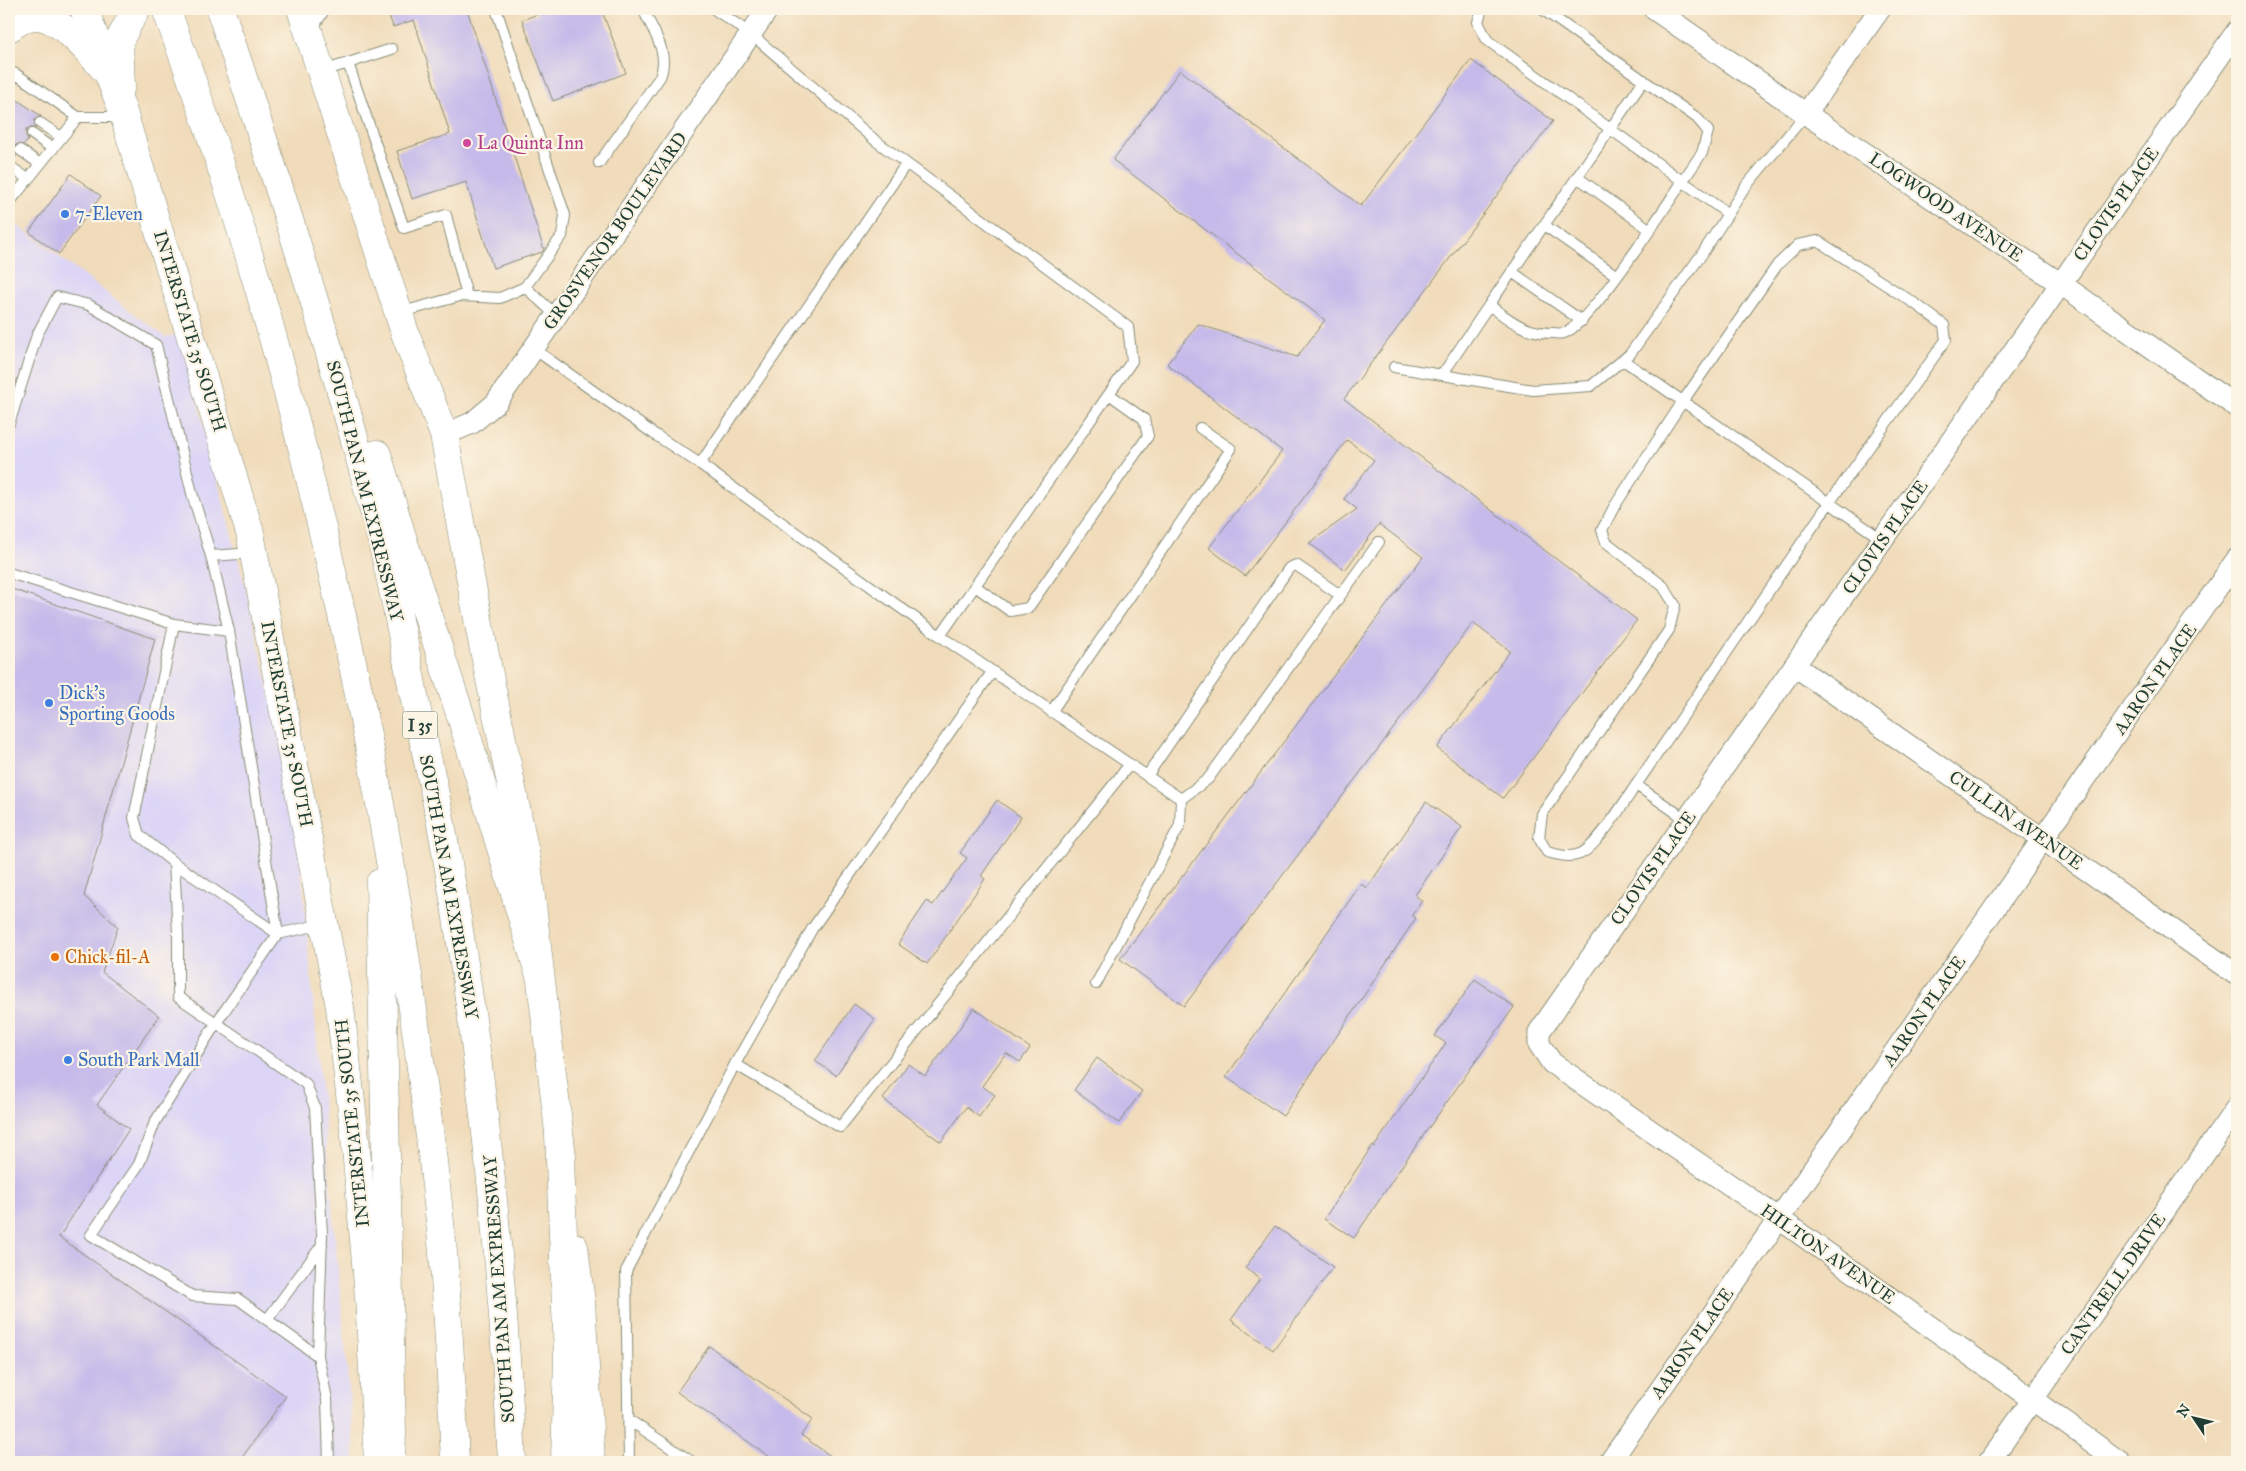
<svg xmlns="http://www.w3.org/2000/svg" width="2246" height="1471" viewBox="0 0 2246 1471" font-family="'IM FELL Great Primer',serif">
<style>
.built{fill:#dcd5f6}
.building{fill:#c5baea}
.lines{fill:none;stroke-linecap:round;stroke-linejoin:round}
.lane-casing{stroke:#888c77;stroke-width:12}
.street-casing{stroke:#888c77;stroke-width:23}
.secondary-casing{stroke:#888c77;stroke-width:29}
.primary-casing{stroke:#888c77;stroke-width:29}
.highway-casing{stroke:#888c77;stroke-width:29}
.lane{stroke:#fff;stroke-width:10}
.street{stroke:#fff;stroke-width:21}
.secondary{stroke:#fff;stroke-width:28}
.primary{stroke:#fff;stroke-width:28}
.highway{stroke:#fff;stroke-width:28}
.hotel-dot{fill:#d1479c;stroke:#fcf5e5;stroke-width:2}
.shop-dot{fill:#3f7fe0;stroke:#fcf5e5;stroke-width:2}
.food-dot{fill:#e8710a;stroke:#fcf5e5;stroke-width:2}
.labels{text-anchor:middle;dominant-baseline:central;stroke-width:4.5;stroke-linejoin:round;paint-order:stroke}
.shield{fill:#fcf5e5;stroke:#617469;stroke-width:1}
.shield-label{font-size:16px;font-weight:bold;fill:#1f3d34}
.hotel-label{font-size:18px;fill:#b23c85;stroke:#fcf5e5;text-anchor:start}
.street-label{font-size:18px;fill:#1f3d34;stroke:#fcf5e5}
.shop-label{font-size:18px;fill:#366cbe;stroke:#fcf5e5;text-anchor:start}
.food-label{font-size:18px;fill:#c56008;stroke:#fcf5e5;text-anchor:start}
</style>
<rect width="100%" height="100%" fill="#fcf5e5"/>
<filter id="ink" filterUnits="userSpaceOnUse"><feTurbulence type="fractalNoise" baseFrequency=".02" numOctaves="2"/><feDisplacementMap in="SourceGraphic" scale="10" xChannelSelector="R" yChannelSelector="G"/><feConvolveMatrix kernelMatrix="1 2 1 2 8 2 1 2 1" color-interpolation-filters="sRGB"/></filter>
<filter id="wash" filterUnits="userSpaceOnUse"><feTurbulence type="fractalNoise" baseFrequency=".0096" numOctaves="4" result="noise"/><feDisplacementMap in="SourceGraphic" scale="20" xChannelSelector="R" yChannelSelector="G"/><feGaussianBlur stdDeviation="1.12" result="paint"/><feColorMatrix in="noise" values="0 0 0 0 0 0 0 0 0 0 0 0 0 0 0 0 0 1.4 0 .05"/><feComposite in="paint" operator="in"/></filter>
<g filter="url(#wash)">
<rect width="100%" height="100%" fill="#f0dbba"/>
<path class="built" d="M9,219L165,337L180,334L247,594L295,802L354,1444V1462H9Z"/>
<g id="blocks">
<path class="building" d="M387,9H467L544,250L542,252L493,268L466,182L412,199L397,151L450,134L414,20L393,27Z
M536,9H601L626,73L553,101L522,20L538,14Z
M1471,60L1553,121L1344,399L1637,620L1503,798L1437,748L1510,651L1473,623L1184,1006L1120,959L1423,557L1379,524L1345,570L1309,543L1357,509L1344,499L1374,460L1347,440L1245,576L1209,548L1282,451L1167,364L1198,324L1297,357L1325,320L1113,160L1180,70L1361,206Z
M16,99L41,116L34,120L36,128H30L26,130V136L28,140L24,145L18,144L14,146V152L16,156L13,160L9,159V108L15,105Z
M71,174L101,196L59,254L29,232Z
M9,588L155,639L84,896L118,927L102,972L159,1016L97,1105L129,1129L59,1237L286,1396L239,1462H9Z
M997,800L1021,817L981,876L985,879L927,964L898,944L927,901L933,905L967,858L960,853Z
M1426,802L1462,827L1415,895L1422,901L1412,915L1416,918L1283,1116L1226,1077L1361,884L1367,888Z
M1475,979L1514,1007L1406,1160L1354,1238L1324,1219L1372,1146L1374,1147L1446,1043L1435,1036Z
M854,1004L875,1019L836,1075L815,1061Z
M974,1008L1030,1048L1020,1062L1006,1053L982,1086L995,1095L979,1117L966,1107L941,1142L883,1099L908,1064L925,1076Z
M1097,1058L1142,1091L1119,1123L1074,1090Z
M1275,1226L1333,1267L1273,1350L1231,1320L1260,1279L1245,1268Z
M709,1346L813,1419L801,1435L839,1462H777L677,1392Z"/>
</g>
</g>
<g filter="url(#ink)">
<use href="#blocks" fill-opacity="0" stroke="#888c77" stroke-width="1"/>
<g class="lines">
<defs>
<path id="lane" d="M496,9L565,215L562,236L525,287L557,316
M714,9L751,34L876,141L1128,327L1132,361L940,636
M1482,9L1478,22L1487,40L1728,214
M312,29L325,9
M348,63L404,228L446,215L467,296
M9,71L16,74L9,83
M323,71L392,49
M16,74L78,117
M9,100L10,101
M40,123L61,137
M32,134L53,149
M20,150L40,164
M599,163L660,77C670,53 653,31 643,9
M9,166L28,179
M1577,177L1649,229
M9,188L17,193L78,117H122
M9,203L17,193
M1544,225L1617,276
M1512,272L1582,321
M1489,305L1644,80
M399,313L460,296L500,298L525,287
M534,349L654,434L700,464L940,636L1181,799L1180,825L1096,984
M1623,360L1883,540
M1394,367L1533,390L1591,386L1630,354L1702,254L1746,186L1806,114
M1442,375L1489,305C1511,321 1524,333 1553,333C1556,333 1561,334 1564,333C1592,325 1680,183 1702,153L1708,131L1697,118L1542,9
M9,424L37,335L57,297L89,305L156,345L192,493L211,556
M700,464L906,164
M9,573L174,624L229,631L211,556L253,553
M975,586L1010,611L1028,608L1148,436L1144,419L1109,394
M174,624L134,818L139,835L174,863
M229,631L278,934L323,924
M1051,712L1231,449L1200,428
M1147,776L1289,568L1296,565L1340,595
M1636,785C1625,801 1597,847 1580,854C1569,858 1558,855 1547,852L1539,838L1542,814L1669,630L1675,605L1663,586L1606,542L1602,530L1614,507L1683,401L1778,264L1798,245L1818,241L1917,305L1944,325L1946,340L1829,503L1636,785L1687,820
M1181,799L1208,779L1379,542
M735,1064L840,1127L1130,764
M267,1320L322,1245
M318,1356L238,1299L192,1296L91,1235L139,1164L155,1122L216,1023L278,934L174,863L178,933V997L306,1084L315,1108L322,1234L318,1356L327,1399L329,1462
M629,1420L692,1462
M629,1462L626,1271L735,1064L812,929L992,672"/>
<path id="street" d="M1654,9L1806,114L2061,284L2237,407
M1806,114L1880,9
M444,435L472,423L496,403L768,9
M1795,666L2237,975
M1610,1462C1818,1160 2029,861 2237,559
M1989,1462L2237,1107
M2120,1462L1778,1218L1552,1063L1539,1044V1032L2237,31"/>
<path id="secondary" d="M84,9L122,109L250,533L340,1007L355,1137L369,1297L378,1462
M301,9L405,333L444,435L481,635L527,863L562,1157
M121,86L119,41L136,9
M574,1247L581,1303L591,1462"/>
<path id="primary" d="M9,28C17,23 26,15 37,16C61,17 92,56 108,73"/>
<path id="highway" d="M166,9C237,198 292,392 336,589C371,740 397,892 418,1045C427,1115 437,1184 443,1253C449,1323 452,1393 455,1462
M220,9C279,184 335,359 381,538C395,593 405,650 416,706C426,753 437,799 445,846C481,1050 502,1255 512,1462
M377,454L404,543L463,723L539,973
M380,883L392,1433L391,1462
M559,1135L568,1357L565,1462"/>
</defs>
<use href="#lane" class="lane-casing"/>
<use href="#street" class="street-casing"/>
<use href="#secondary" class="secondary-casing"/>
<use href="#primary" class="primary-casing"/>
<use href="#highway" class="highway-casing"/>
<use href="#lane" class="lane"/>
<use href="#street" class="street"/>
<use href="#secondary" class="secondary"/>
<use href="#primary" class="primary"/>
<use href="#highway" class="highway"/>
</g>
</g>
<circle class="hotel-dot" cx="467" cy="143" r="5"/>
<g class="shop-dot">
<circle cx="65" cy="214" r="5"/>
<circle cx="49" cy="703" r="5"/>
<circle cx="68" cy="1060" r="5"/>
</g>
<circle class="food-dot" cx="55" cy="957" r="5"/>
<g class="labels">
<rect class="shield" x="402.5" y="711.5" width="35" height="27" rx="4"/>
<g class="shield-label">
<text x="420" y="725">I 35</text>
</g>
<g class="hotel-label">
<text x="477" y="143">La Quinta Inn</text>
</g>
<g class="street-label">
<text transform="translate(2116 204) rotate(-55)">CLOVIS PLACE</text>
<text transform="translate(1946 207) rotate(34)">LOGWOOD AVENUE</text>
<text transform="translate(615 231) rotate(-55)">GROSVENOR BOULEVARD</text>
<text transform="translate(190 331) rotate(73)">INTERSTATE 35 SOUTH</text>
<text transform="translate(365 491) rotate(76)">SOUTH PAN AM EXPRESSWAY</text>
<text transform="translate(1885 537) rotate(-55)">CLOVIS PLACE</text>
<text transform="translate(2155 679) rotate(-55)">AARON PLACE</text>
<text transform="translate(287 724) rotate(79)">INTERSTATE 35 SOUTH</text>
<text transform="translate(2016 820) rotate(35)">CULLIN AVENUE</text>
<text transform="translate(1653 868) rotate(-55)">CLOVIS PLACE</text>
<text transform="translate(449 887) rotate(80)">SOUTH PAN AM EXPRESSWAY</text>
<text transform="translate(1924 1011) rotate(-55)">AARON PLACE</text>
<text transform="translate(352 1123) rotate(-96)">INTERSTATE 35 SOUTH</text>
<text transform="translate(1828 1254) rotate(35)">HILTON AVENUE</text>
<text transform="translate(2113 1284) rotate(-55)">CANTRELL DRIVE</text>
<text transform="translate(499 1289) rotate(-94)">SOUTH PAN AM EXPRESSWAY</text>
<text transform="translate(1692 1343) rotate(-55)">AARON PLACE</text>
</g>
<g class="shop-label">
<text x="75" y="214">7-Eleven</text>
<text x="59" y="693">Dick's<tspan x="59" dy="21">Sporting Goods</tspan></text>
<text x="78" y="1060">South Park Mall</text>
</g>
<g class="food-label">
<text x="65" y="957">Chick-fil-A</text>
</g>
</g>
<rect width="2246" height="1471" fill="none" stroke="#fcf5e5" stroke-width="30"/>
<g transform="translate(2194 1418) rotate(305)" stroke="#fcf5e5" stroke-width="4" paint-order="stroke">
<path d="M0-4L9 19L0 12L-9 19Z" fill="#1f3d34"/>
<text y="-8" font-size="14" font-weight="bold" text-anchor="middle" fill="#1f3d34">N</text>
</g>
</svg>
